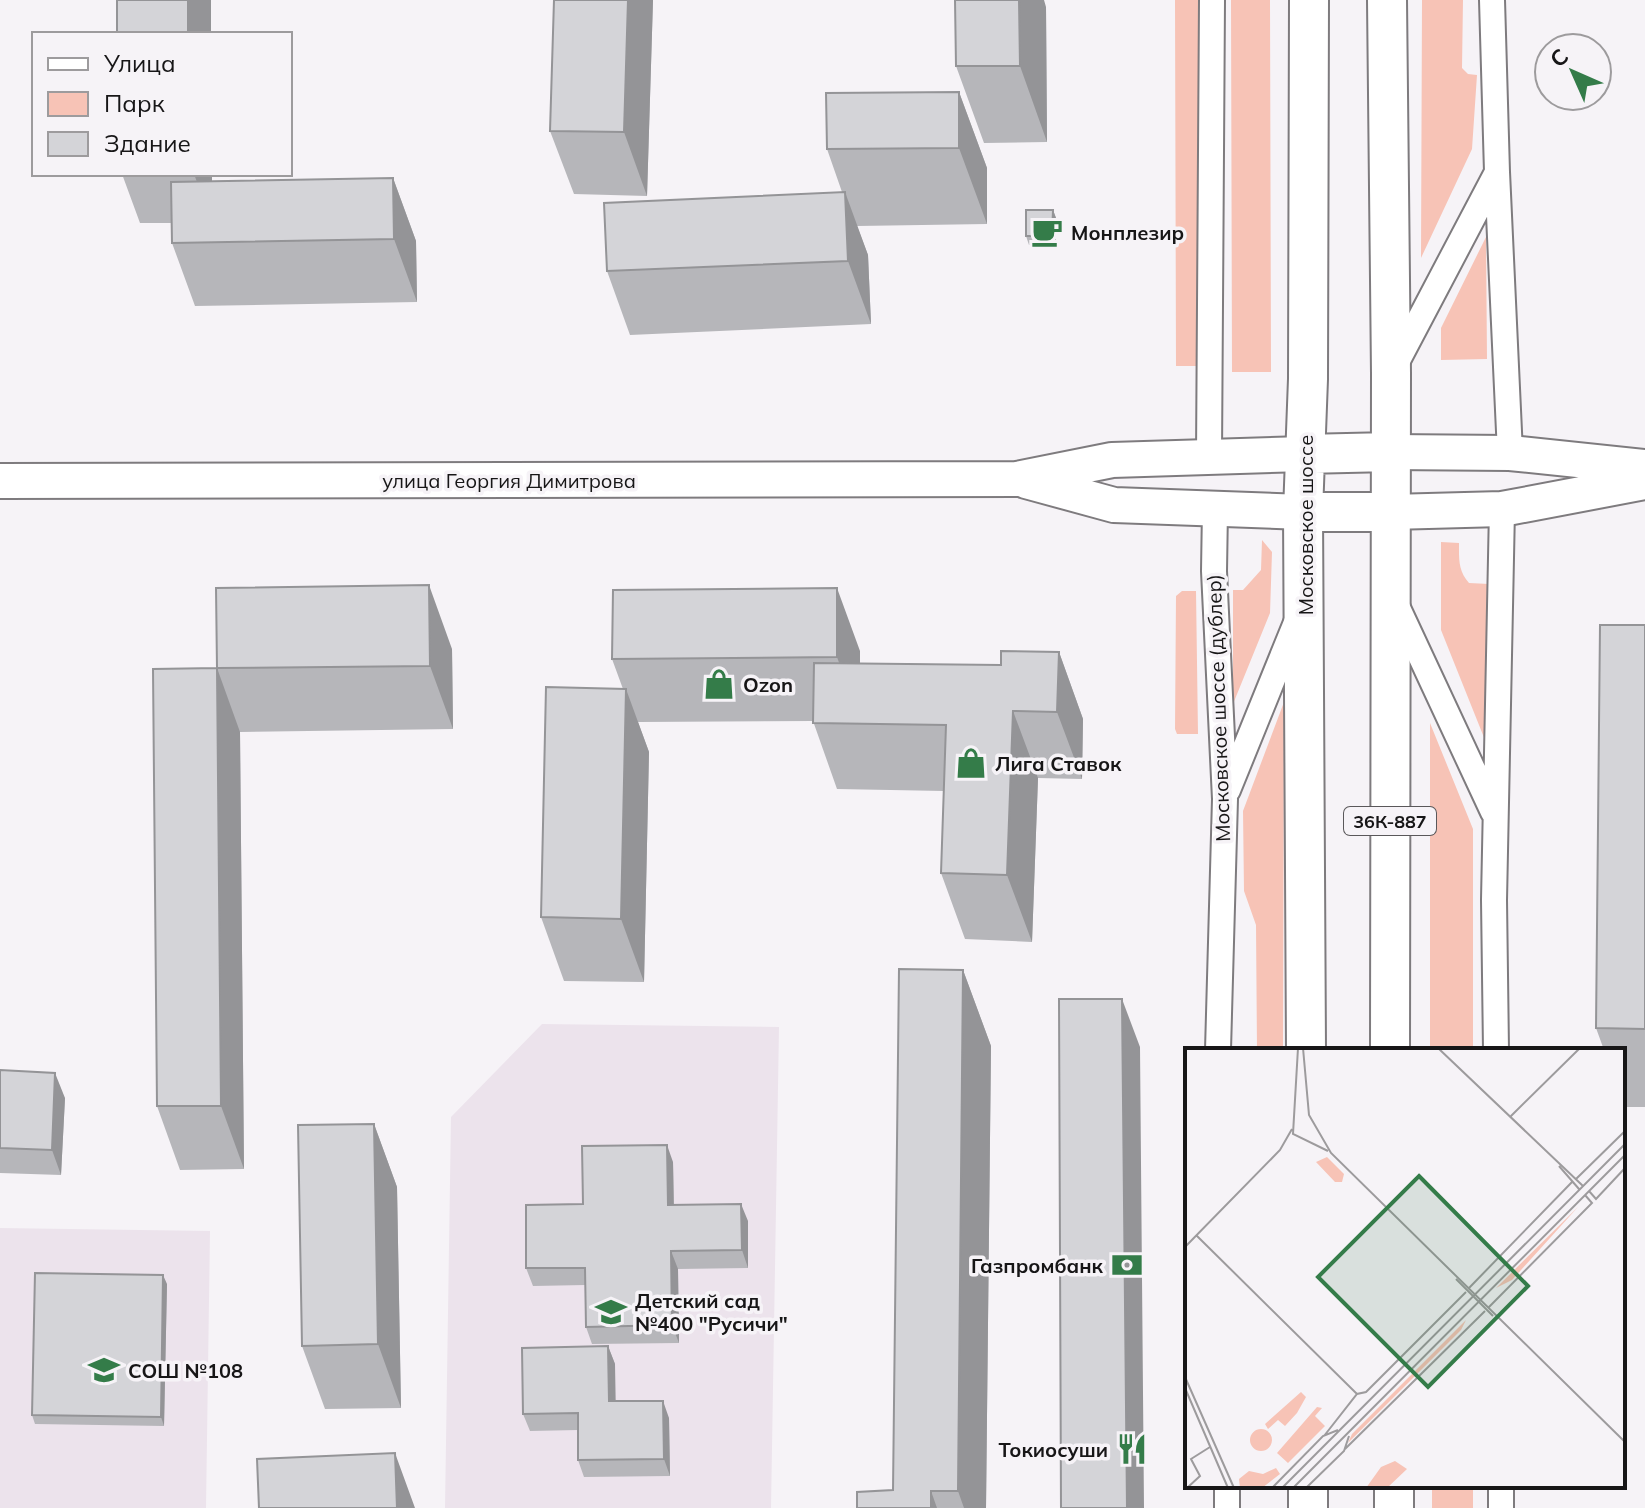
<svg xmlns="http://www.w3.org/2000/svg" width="1645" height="1508" viewBox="0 0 1645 1508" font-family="Mulish,sans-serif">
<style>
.built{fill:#ece3ec}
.green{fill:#f7c3b6}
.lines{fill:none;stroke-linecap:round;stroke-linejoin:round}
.minor-casing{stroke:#7e7b7e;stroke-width:28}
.secondary-casing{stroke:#7e7b7e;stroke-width:38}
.primary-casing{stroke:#7e7b7e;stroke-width:42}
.minor{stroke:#fff;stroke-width:24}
.secondary{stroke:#fff;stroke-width:34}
.primary{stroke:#fff;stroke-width:38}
.wall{fill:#b6b6ba}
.shaded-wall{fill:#949497}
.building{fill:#d4d4d8;stroke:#949497;stroke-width:2}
.labels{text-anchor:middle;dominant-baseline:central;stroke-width:7;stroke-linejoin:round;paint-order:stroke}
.shield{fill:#f6f3f7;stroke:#5a585a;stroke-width:2}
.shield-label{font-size:18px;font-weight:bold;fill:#171617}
.poi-label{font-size:20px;font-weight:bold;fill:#171617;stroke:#f6f3f7;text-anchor:start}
.street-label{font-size:20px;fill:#171617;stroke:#f6f3f7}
.inset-road{fill:none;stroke:#9d9b9d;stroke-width:2}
.view{fill:#347c49;fill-opacity:0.15;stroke:#347c49;stroke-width:4}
.inset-edge{fill:none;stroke:#171617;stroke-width:4}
</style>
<rect width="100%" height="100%" fill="#f6f3f7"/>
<path class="built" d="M542,1024L779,1027L771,1508H445L451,1117Z
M0,1228L210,1231L206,1508H0Z"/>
<path class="green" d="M1175,0H1198L1199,366H1176Z
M1231,0H1270L1271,372H1232Z
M1422,0H1463L1462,68L1468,74L1477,75L1472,149L1421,258Z
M1486,237L1487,359L1441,360V328Z
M1262,540L1272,552L1270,613L1233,704V590H1243L1261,570Z
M1441,542L1459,543C1459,559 1458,571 1469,583L1489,584L1485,740L1441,630Z
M1182,591H1196L1198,734H1177L1175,729L1176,596Z
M1284,702L1283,1050H1257L1256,925L1244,891L1243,811Z
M1430,723L1473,829V1050H1430Z
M1432,1486H1473V1508H1432Z"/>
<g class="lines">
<defs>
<path id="minor" d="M1492,0L1497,172L1510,453
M1396,364L1496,174
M1209,456L1212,0
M1215,509L1214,571L1225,799L1218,1050
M1397,606L1493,812
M1228,790L1297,620
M1496,1050L1494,900L1502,509
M1227,1486V1508
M1501,1486V1508"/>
<path id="secondary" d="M1390,452L1510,453L1645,467
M0,481L1017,479L1112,460L1304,454
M1026,481L1114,505L1303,512
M1391,512L1502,509L1645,482"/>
<path id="primary" d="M1387,0L1391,373L1390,1050
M1304,454L1390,452
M1303,512H1391
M1306,1050L1303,512L1308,379L1309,0
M1308,1486V1508
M1394,1486V1508"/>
</defs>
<use href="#minor" class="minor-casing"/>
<use href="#secondary" class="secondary-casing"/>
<use href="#primary" class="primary-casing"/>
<use href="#minor" class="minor"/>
<use href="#secondary" class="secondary"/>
<use href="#primary" class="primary"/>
</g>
<path class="wall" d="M554,0H653L647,196L574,194L550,131Z
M1046,7L1047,142L984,143L956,66Z
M959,92L987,168V224L857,226L868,255L871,324L630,335L607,271L842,192L827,149Z
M122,174H212V181L393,178L416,241L417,302L195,306L172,243V223H140Z
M1053,210L1056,218V245H1029L1026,236Z
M1645,625V1107H1625L1623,1102V1050H1604L1596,1028Z
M452,649L453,729L240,732L244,1169L180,1170L157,1106L217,668Z
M860,651V663L1001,665L1059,652L1083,719L1082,779L1038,778L1032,942L965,939L941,873L944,791L837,789L813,721L638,722L649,752L644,982L564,981L541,917L623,689L612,659Z
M963,970L991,1046L986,1508H857L893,1490Z
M0,1070L65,1098L61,1175L0,1173Z
M374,1124L397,1187L401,1408L325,1409L302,1346Z
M673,1162L674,1205L748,1221V1268L678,1269L679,1343L592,1344L586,1327L585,1285L533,1286L526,1268L583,1204Z
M167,1284L164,1426L35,1424L32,1415Z
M608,1346L615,1364V1401L669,1418L670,1476L584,1477L578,1460V1430L530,1431L523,1414Z"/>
<path class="shaded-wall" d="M188,0H211V34H188Z
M628,0H653L647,196L624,132Z
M1019,0H1044L1046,7L1047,142L1020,66Z
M959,92L987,168V224L959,148Z
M194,174H212V222Z
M393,178L416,241L417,302L394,239Z
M845,192L868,255L871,324L848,261Z
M1053,210L1056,218V245L1052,236Z
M429,585L452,649L453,729L430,666Z
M837,588L860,651V721L837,657Z
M1059,652L1083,719L1082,779L1057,712Z
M217,668L240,732L244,1169L221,1106Z
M626,689L649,752L644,982L621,919Z
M1013,711L1038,778L1032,942L1007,875Z
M963,970L991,1046L986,1508H964L958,1491Z
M1122,999L1140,1047L1144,1508H1127Z
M55,1073L65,1098L61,1175L52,1150Z
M374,1124L397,1187L401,1408L378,1344Z
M667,1145L673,1162L674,1222L668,1205Z
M741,1204L748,1221V1268L742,1250Z
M671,1251L678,1269L679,1343L672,1325Z
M163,1275L167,1284L164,1426L161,1417Z
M608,1346L615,1364L616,1419L609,1401Z
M663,1401L669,1418L670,1476L664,1459Z
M395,1453L415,1508H397Z
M931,1491L937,1508H931Z"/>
<path class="building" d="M117,0H188V34H117Z
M554,0H628L624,132L550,131Z
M955,0H1019L1020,66H956Z
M959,92V148L827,149L826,93Z
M393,178L394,239L172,243L171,182Z
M845,192L848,261L607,271L604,203Z
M1026,210H1053L1052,236H1026Z
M429,585L430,666L217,668L216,588Z
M837,588V657L612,659L613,590Z
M1600,625H1645V1029L1596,1028Z
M1001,651L1059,652L1057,712L1013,711L1007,875L941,873L946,725L813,723L814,663L1001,665Z
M217,668L221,1106H157L153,669Z
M546,687L626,689L621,919L541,917Z
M899,969L963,970L958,1491H931V1508H857V1492L893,1490Z
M1059,999H1122L1127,1508H1061Z
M0,1070L55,1073L52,1150L0,1148Z
M374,1124L378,1344L302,1346L298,1125Z
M667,1145L668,1205L741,1204L742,1250L671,1251L672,1325L586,1327L585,1268H526V1205L583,1204L582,1146Z
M35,1273L163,1275L161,1417L32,1415Z
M608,1346L609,1401H663L664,1459L578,1460V1413L523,1414L522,1348Z
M395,1453L397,1508H259L257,1459Z"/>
<defs>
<symbol id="cafe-bare" viewBox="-9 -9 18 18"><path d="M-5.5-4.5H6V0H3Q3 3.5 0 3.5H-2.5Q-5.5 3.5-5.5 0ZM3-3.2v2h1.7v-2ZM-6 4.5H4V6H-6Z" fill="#347c49" stroke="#f6f3f7" stroke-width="2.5" paint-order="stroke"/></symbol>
<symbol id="shop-bare" viewBox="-9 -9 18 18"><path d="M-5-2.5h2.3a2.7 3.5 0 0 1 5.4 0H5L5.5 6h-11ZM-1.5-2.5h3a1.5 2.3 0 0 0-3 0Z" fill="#347c49" stroke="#f6f3f7" stroke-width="2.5" paint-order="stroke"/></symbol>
<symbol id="bank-bare" viewBox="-9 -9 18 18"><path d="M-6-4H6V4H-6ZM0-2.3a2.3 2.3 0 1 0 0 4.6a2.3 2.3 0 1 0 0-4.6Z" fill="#347c49" stroke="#f6f3f7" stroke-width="2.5" paint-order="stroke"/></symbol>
<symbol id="school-bare" viewBox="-9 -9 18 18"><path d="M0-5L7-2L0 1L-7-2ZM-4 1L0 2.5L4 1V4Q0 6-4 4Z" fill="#347c49" stroke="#f6f3f7" stroke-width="2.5" paint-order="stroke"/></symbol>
<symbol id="restaurant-bare" viewBox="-9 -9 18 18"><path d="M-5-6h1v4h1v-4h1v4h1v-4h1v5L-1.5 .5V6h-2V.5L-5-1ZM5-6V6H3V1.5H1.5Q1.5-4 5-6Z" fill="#347c49" stroke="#f6f3f7" stroke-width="2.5" paint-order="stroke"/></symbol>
</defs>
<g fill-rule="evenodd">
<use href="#cafe-bare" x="1025" y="210" width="44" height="44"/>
<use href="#shop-bare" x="697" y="662" width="44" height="44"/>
<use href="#shop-bare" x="949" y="741" width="44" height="44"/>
<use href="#bank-bare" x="1105" y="1243" width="44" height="44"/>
<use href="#school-bare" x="589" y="1290" width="44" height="44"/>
<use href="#school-bare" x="82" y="1348" width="44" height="44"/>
<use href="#restaurant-bare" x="1110" y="1427" width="44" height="44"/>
</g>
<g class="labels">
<rect class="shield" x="1344" y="807" width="92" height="28" rx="6"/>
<g class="shield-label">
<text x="1390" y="821">36К-887</text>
</g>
<g class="poi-label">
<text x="1071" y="232">Монплезир</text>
<text x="743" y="684">Ozon</text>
<text x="995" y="763">Лига Ставок</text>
<text x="1103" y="1265" text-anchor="end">Газпромбанк</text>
<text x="635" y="1300">Детский сад<tspan x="635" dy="23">№400 "Русичи"</tspan></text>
<text x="128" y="1370">СОШ №108</text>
<text x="1108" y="1449" text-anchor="end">Токиосуши</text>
</g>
<g class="street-label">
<text x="509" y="480">улица Георгия Димитрова</text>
<text transform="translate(1305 525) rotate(-90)">Московское шоссе</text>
<text transform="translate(1218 708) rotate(-92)">Московское шоссе (дублер)</text>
</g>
</g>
<g transform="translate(1185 1048)">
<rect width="440" height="440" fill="#f6f3f7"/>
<path d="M142,109L159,126L157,134H150L131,114ZM393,159L327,232L311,240ZM281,272L276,282L163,395L167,386ZM116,344L121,349L112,365L100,378L93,372L83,381L80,376ZM132,359L137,360L130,368L140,378L103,415L92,405ZM65 392a11 11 0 1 1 22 0a11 11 0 1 1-22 0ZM210,413L222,421L202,440H181L196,419ZM91,420L95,426L77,440H55L54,431L64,423L78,426Z" fill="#f7c3b6"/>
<path class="inset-road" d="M113,0L108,86L143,103M118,0L124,67L146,105L440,394M253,0L398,138M326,68L395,0M374,118L394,141M391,131L440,83M404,143L411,151L440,120M11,187L172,346M0,199L95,102L107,81M271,231L308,268M284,240L387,134M304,259L407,155L400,147M0,329L49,440M0,340L43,440M139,388L172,346L181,344L281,244M160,401L300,263M2,440L15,428L6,411L25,399M87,440L138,388L153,382M97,440L440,96M108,440L440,107M121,440L159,403L164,388"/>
<path class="view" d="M234,128L343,238L243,339L133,229Z"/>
<rect width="440" height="440" class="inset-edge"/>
</g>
<rect x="32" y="32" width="260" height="144" fill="#f6f3f7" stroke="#9d9b9d" stroke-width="2"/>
<rect x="48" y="58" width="40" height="12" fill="#ffffff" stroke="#9d9b9d" stroke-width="2"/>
<text x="104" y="72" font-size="24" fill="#171617">Улица</text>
<rect x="48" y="92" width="40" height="24" fill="#f7c3b6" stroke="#9d9b9d" stroke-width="2"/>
<text x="104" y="112" font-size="24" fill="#171617">Парк</text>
<rect x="48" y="132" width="40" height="24" fill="#d4d4d8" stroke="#9d9b9d" stroke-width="2"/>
<text x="104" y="152" font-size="24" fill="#171617">Здание</text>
<g transform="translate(1573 72) rotate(315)"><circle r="38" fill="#f6f3f7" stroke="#9d9b9d" stroke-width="2"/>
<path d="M0-6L14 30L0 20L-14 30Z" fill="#347c49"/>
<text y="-12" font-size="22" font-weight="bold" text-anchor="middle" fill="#171617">С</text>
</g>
</svg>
